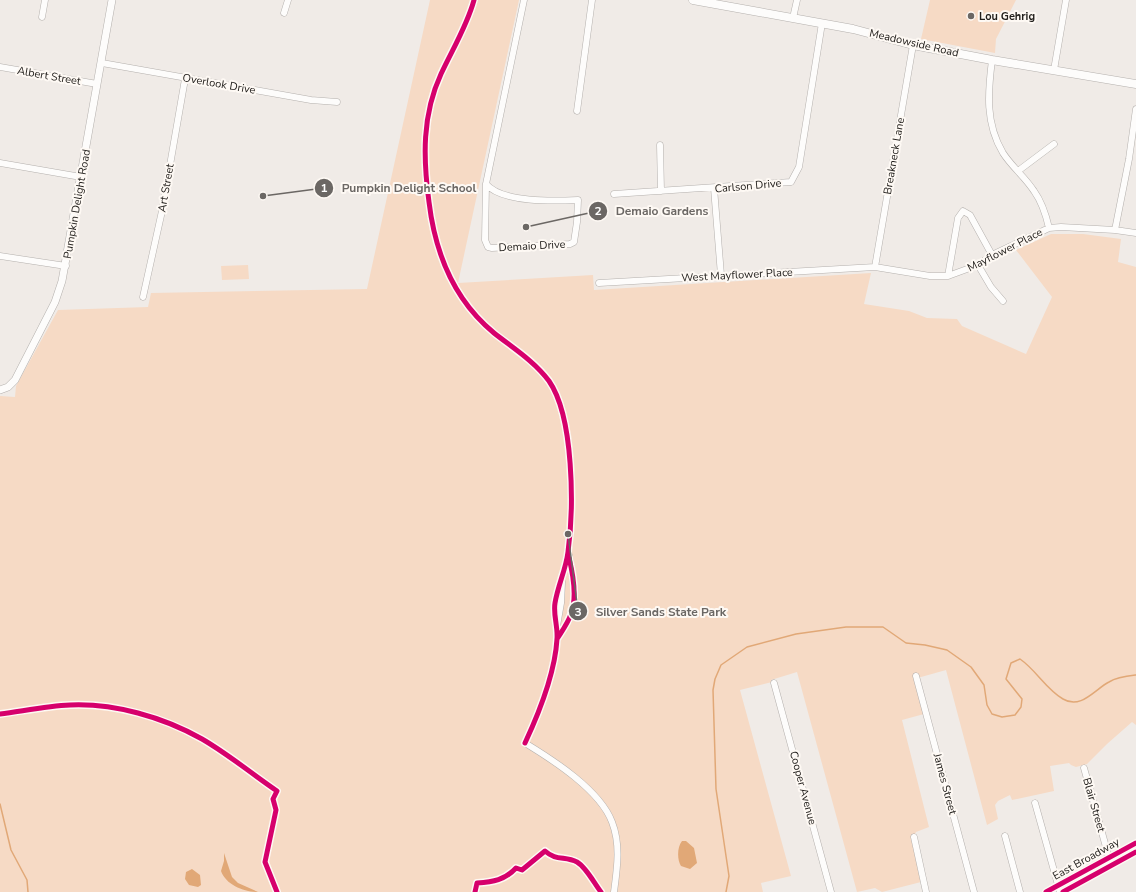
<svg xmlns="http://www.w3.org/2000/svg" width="1136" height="892" viewBox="0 0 1136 892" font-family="'Nunito Sans',sans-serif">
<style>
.green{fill:#f6dac5}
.water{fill:#e1a877}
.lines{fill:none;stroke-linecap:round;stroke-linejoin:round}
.stream{stroke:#e1a877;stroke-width:1.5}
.minor-casing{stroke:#b4b0ad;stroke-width:7}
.tertiary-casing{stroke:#b4b0ad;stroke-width:8}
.secondary-casing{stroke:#b4b0ad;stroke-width:9}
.minor{stroke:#fdfcfb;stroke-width:6}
.tertiary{stroke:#fdfcfb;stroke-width:7}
.secondary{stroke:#fdfcfb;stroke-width:8}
.cycleway-casing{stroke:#fef9f4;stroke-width:8}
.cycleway{stroke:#d6006c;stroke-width:5}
.poi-dot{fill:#6b6764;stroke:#fef9f4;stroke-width:1.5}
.labels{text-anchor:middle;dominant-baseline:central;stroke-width:4;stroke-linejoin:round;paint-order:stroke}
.poi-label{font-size:11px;font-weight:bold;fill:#23201d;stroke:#fef9f4;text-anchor:start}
.street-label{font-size:11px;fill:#23201d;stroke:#fef9f4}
.leader{fill:none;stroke:#6b6764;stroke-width:1.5}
.callout-dot{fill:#6b6764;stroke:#fef9f4;stroke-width:1.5}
.mark-label{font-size:12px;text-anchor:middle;font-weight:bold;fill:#fff}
.callout-label{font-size:12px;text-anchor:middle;font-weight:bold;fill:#6b6764;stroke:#fef9f4;stroke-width:4;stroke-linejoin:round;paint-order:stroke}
</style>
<rect width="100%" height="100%" fill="#f0ebe7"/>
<path class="green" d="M430,0H519L458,283L593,275L594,290L871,273L864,304L909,311L927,318L957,319L962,326L1026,354L1052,297L1016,250L1051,234H1083L1121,239L1118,262L1136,267V725L1132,722L1107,744L1087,764L1076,767L1071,765L1069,763L1050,766L1054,791L1012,800L1010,795L998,801L995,805L998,819L987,825L946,670L914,679L924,714L902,720L929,827L916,832L912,840L921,882L882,892L875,888L857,892L797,672L771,680L772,682L740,690L791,876L761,883L763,892H0V396L15,397L16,386L58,310L148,307L151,293L367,289Z
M930,0H1016L996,39L995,53L921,39Z
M248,265L249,279L222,280L221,266Z"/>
<path class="water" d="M682,841H686L694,848L697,863L690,869L681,866C677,860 677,847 682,841Z
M224,853L232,877L238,883L258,892C244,892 226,885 221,871L224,861Z
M192,869L200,875L201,885L198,887L189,885L185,879L186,872Z"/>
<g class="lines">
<path class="stream" d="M0,804L11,850L27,880L28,892
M726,892L729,876L716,789L713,690L715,679L721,665L747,647L796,634L846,627H883L906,643L925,645L947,650L971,667L984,685L987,705L992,714L1002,717L1015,715L1021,707L1022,699L1006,679L1011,663L1020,659C1036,670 1046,689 1063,699C1081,710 1095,689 1109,682C1117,677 1127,676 1136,675"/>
<defs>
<path id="minor" d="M474,0C467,26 452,50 441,74C422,115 423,158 429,202C435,252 454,300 494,333C513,348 534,361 549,381C574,417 574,508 568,552C566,569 558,585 555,603C553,615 558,626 557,639C555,673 539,713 525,743C553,760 600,790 612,822C621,845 617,869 614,892
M284,13L288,0
M42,17L45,0
M793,18L797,0
M992,60C988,92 985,123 1003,153C1012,167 1025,177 1034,191C1042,202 1046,215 1049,228
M102,63L311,100L337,102
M0,67L97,84
M1054,70L1066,0
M577,111L592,0
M660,145L661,191
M0,163L81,177
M1018,171L1054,144
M486,184C502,203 554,201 578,200L577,222L574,242L570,244L492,248L488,247L485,240L486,184L524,0
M714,188L721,275
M614,194L791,182L799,167L822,23
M1115,230L1129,159L1136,109
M0,256L66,266
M978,265L991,287L1003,301
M875,267L913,45
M948,276L958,218L963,211L970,215L992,255
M599,283L875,267L930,276H948L978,265L992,255L1049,228L1061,227L1115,230L1136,233
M143,297L162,211L185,79
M557,626L561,603L562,582
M557,639C562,631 568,623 571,615C577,597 572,573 569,555
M916,676L974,892
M774,683L831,892
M1084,768L1111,865
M1035,803L1060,892
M1005,836L1020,892
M914,837L926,892
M1046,892L1136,843
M1063,892L1136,852"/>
<path id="tertiary" d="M0,390L8,387L15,380L55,302L62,281L112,0"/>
<path id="secondary" d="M693,0L853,29L913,45L992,60L1136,84"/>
</defs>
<use href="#minor" class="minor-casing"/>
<use href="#tertiary" class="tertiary-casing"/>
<use href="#secondary" class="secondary-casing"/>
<use href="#minor" class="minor"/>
<use href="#tertiary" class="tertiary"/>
<use href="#secondary" class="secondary"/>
<defs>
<path id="cycleway" d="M474,0C467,26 452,50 441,74C422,115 423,158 429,202C435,252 454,300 494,333C513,348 534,361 549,381C574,417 574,508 568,552C566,569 558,585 555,603C553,615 558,626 557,639C555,673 539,713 525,743
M557,639C562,631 568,623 571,614C577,598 573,574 569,558
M0,714C23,711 47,706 70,705C114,703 163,717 202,739C228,754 252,774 277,791L273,799L276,810L265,862L277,892
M475,892L477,883C493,882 505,880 516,868L522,870L545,851C556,861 565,856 577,862C586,867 594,883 601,892
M1046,892L1136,843
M1063,892L1136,852"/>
</defs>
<use href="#cycleway" class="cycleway-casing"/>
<use href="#cycleway" class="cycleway"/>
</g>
<circle class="poi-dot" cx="971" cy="16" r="4"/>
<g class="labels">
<g class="poi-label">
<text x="979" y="16">Lou Gehrig</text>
</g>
<g class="street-label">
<text transform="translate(914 43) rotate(13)">Meadowside Road</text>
<text transform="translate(49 76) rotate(10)">Albert Street</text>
<text transform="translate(219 84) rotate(10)">Overlook Drive</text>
<text transform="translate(894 156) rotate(-80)">Breakneck Lane</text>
<text transform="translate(748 186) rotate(-5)">Carlson Drive</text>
<text transform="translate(166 188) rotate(-80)">Art Street</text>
<text transform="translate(77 204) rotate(-80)">Pumpkin Delight Road</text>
<text transform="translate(532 246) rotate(-3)">Demaio Drive</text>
<text transform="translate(1005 250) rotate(-27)">Mayflower Place</text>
<text transform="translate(737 275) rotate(-3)">West Mayflower Place</text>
<text transform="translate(945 784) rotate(75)">James Street</text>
<text transform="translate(803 788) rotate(75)">Cooper Avenue</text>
<text transform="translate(1094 805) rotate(74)">Blair Street</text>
<text transform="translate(1086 859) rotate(-29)">East Broadway</text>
</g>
</g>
<path class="leader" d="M263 196L324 188M526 227L598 211M568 534L578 611"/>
<g class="callout-dot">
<circle cx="263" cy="196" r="4"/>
<circle cx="526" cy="227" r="4"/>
<circle cx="568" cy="534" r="4"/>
<circle cx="324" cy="188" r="10"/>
<circle cx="598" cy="211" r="10"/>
<circle cx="578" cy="611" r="10"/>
</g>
<g class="mark-label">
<text x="324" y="192">1</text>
<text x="598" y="215">2</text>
<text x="578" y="616">3</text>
</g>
<g class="callout-label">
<text x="409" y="192">Pumpkin Delight School</text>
<text x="662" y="215">Demaio Gardens</text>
<text x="661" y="616">Silver Sands State Park</text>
</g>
</svg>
